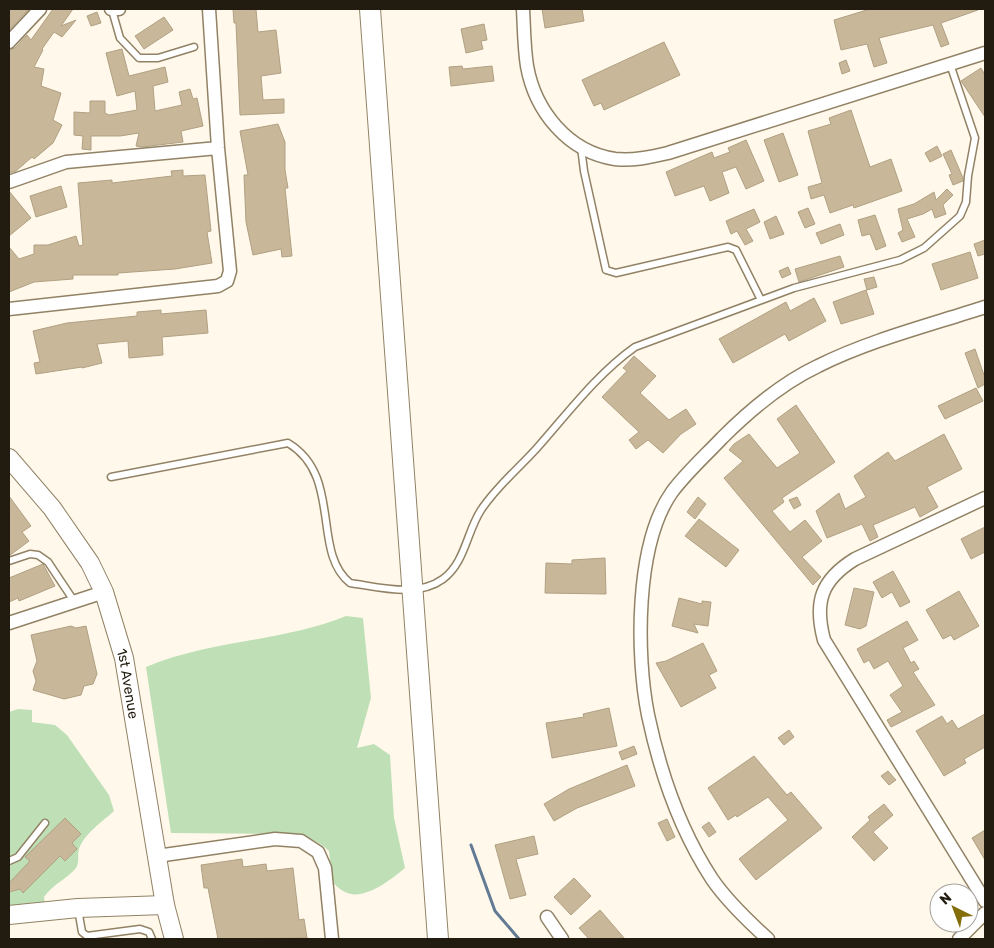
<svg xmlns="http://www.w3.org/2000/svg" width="994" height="948" viewBox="0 0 994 948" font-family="Rubik,sans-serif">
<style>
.green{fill:#bfe0b6}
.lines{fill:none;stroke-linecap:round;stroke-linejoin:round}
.stream{stroke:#627a93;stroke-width:3}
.building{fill:#c8b798;stroke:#b1a183}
.lane-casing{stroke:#928265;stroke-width:9}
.street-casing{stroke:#928265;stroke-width:15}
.secondary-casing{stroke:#928265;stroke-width:20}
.primary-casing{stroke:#928265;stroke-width:22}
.lane{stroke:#fff;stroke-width:6}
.street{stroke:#fff;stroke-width:12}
.secondary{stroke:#fff;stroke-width:18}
.primary{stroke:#fff;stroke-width:20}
.labels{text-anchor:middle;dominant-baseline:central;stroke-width:5;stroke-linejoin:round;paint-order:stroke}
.street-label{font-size:14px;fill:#221c10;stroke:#fff}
</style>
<rect width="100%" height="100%" fill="#fff8eb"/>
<path class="green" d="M346,616L363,618L371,698L357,748L374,744L390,755L394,818L405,868C392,879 363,902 345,892C340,890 336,885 332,882L329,851C318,841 309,837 294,834L171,833L146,667C210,640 282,642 346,616Z
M18,709L32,710V722L55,725L67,735L109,795L114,811C103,821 84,834 79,849C77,856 80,861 76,868C68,878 53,884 44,897L45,904L9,907V712Z"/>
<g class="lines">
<path class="stream" d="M471,845L495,911L519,939"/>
</g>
<path class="building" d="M9,9H29L9,30Z
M53,9H73L61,26L76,20L62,37L54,32L42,49L43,50L34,67L44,69L41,86L61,93L53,120L62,125L53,143L34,159L32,157L16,171L9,173V50L15,48L27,35L31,40Z
M233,9H256L258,32L276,30L281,73L261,76L263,100L284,99V113L240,115L236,23H234Z
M542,9H582L584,21L545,28Z
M870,9H978V10L941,23L949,44L941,47L933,25L879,38L887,63L874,67L867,44L841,50L834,20Z
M97,12L101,23L91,26L87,16Z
M164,17L173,30L144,49L135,36Z
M484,24L487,40L481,41L483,49L466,53L461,29Z
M664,42L680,75L604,110L601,103L594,106L582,80Z
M122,49L129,76L165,67L168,82L153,86L155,111L182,105L179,92L190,89L193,99L197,98L203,126L181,131L183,142L142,147L136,146L139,133L120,136H91V150L82,149L83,136L74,135V112L90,113V101H105V113L109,115L137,110L135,91L117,96L106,53Z
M846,60L850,71L842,74L839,63Z
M462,66L463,69L492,66L494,81L451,86L449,67Z
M981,68L985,75V117L961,81Z
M851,110L870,167L891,159L902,191L854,208L853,205L830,213L824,195L811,199L808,187L822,183L808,131L831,124L829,118Z
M278,124L285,142V170L288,188H285L292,256L282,257L281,249L253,255L246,222L244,175H248L240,131Z
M783,133L798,175L779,182L764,140Z
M746,140L764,181L746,189L736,167L722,172L729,193L710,201L704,186L675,196L666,172L712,152L714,158L730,152L728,148Z
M937,146L942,156L930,162L925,153Z
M951,150L963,178V181L953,185L949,175L952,174L943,154Z
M183,170V176L205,175L211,231L207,232L212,263L175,269L118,273V275H73V279L34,282L9,292V247L19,259L34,254V245H48L76,236L79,246L83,245L78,183L112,180V183L172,176L171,171Z
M61,186L67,207L36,217L30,196Z
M947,189L953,195L943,205L946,214L935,218L932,209L923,214L907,219L915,237L902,242L898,233L903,230L898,209L914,204L934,192L936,200Z
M9,191L31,218L9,236Z
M808,208L815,224L805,228L798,212Z
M754,209L760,222L746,229L753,241L745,245L737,231L731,234L726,221Z
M875,215L886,246L876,250L870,234L862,236L858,220Z
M776,216L784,234L770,239L764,222Z
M840,224L844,235L821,244L816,233Z
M985,240V254L978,256L974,244Z
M970,252L978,278L941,290L932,264Z
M840,256L844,267L799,282L795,269Z
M788,267L791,274L782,278L779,271Z
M874,277L877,287L867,290L864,279Z
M866,290L874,314L841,324L833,302Z
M814,298L826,321L789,341L785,334L733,363L719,339L786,302L790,311Z
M161,310V314L206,310L208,333L162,337L163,355L129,358L128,341L97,344L102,363L82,368V367L36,374L34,363L40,362L33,331L67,323L137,316V312Z
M975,349L985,378V384L978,388L965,353Z
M634,356L656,376L640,393L669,420L686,409L696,424L681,434L663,453L648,440L636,449L629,440L639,432L602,397L627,371L623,368Z
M976,388L983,401L945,419L938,406Z
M796,405L835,462L782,498L784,502L772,511L790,532L805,520L822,541L802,557L821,577L813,585L724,478L743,461L729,450L734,444L749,434L777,468L800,453L777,419Z
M944,434L962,469L927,487L938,507L920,517L915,507L873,525L878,537L870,541L862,524L827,538L816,511L839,493L845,509L866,497L854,476L888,452L895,461Z
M9,496L31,526L22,532L29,541L9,556Z
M698,497L706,504L695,519L687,512Z
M797,497L801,505L794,509L789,500Z
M699,519L739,550L726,567L685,536Z
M985,527V552L971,559L961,539Z
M605,558L606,594L545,593L546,563L572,564V560Z
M43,564L55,586L19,601L18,598L9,602V578Z
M893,571L910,602L900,607L892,592L882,598L873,582Z
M854,588L874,592L866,626L860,629L845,625Z
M959,591L979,626L954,640L951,635L943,639L926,610Z
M679,598L702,604V601L711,602L708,626L694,624L698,633L672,626Z
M907,621L918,640L903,648L911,663L914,661L919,669L913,672L935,705L891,727L887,720L902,712L890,695L903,686L888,661L874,669L869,660L864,663L857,649Z
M71,626L76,628L86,626L97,674L93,684L84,686L81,695L64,699L33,690L36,681L33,671L37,661L31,635Z
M703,643L717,671L709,675L716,688L681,707L656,663L666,661Z
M609,708L617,746L552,758L546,723L584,717L583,714Z
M985,714V747L964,759L966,763L944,776L916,731L942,716L947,724L952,720L958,729Z
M789,730L794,737L784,745L778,738Z
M634,746L637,754L622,760L619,752Z
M754,756L787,795L791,792L822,828L756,880L739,859L788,820L768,797L737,817L736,815L728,820L708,788Z
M627,765L635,786L577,808L554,821L544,804L569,789Z
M888,771L896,780L889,785L881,776Z
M884,804L893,815L873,832L888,848L874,861L852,837L870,820L868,817Z
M65,818L81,834L72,843L77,849L65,861L60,856L23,893L20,889L9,892V883L30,861L25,857Z
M667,819L675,837L667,841L658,823Z
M709,822L716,832L709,837L702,827Z
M985,830V860L972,838Z
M534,836L538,854L516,859L526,895L510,899L495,845Z
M242,859L243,867L266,864L267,871L293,868L299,920L304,919L307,938L218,939L208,888H204L201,865Z
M574,878L591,896L571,915L554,897Z
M600,910L625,939H589L579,928Z"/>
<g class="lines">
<defs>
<path id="lane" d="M112,10L120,38L139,58H158L194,47
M581,147L584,171L606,270L616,273L728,247L736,250L761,300
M111,477L288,443C343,476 311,552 350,583C379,587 417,598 443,579C465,563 467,531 481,510C497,486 518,469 537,448C568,413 597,374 635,347L794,288L900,260L924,248L960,216L966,202L968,176L975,138L950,64
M9,561L30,554L38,555L48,562L74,601
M9,861L18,857L45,823
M78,909L82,932L87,936L140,929L149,932L152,939"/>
<path id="street" d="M111,9H119
M523,9C524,27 524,47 527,66C535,111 568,152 615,159C633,161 651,157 668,153L985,53
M9,42L40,9
M9,182L66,162L218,148
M9,309L218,286L227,281L230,271L218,148L209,9
M985,498L855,559C821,580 814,602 824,640L985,901
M9,623L104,592
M157,856L275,839L301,841L318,852L325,868L332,939
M547,917L562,939
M768,939C748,921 727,901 712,879C680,830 660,772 648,715C636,655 635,544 672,492C686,473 706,455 722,438C750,410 782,383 818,366C870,340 930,325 985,307
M959,939L985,913"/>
<g id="secondary">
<path id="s1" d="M9,458L52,508L90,563L104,592L124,658L165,905L174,939"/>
<path d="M9,915L78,908L165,905"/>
</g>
<path id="primary" d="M370,9L438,939"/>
</defs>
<use href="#lane" class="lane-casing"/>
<use href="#street" class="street-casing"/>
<use href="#secondary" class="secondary-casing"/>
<use href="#primary" class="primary-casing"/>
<use href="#lane" class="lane"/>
<use href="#street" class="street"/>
<use href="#secondary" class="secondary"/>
<use href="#primary" class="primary"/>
</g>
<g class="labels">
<g class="street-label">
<text stroke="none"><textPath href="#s1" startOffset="260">1st Avenue</textPath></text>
</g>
</g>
<rect width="994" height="948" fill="none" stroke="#221c10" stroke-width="20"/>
<g transform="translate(954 908) rotate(318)"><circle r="24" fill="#ffffff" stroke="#a7a49f"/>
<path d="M0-4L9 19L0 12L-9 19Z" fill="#846e0c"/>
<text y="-8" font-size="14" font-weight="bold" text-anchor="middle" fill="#221c10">N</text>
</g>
</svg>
